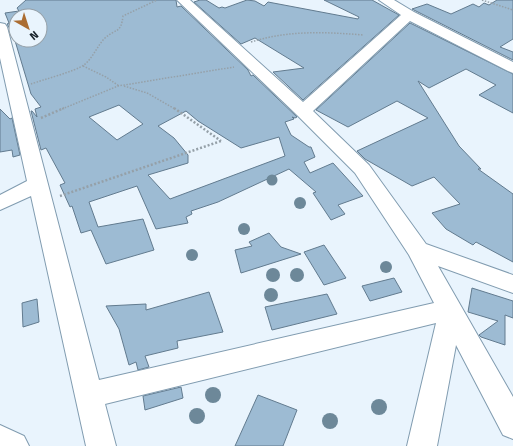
<svg xmlns="http://www.w3.org/2000/svg" width="513" height="446" viewBox="0 0 513 446" font-family="'Fira Sans',sans-serif">
<style>
.building{fill:#9dbbd3;stroke:#627b8f;fill-rule:evenodd}
.lines{fill:none;stroke-linecap:round;stroke-linejoin:round}
.street-casing{stroke:#819cb0;stroke-width:2}
.path-far1{stroke:#95a0a8;stroke-width:1.5;stroke-dasharray:1.5 1.5;stroke-linecap:butt}
.path{stroke:#95a0a8;stroke-width:2.5;stroke-dasharray:2 2;stroke-linecap:butt}
.street{fill:#fff;fill-rule:evenodd}
.tree{fill:#6d8899}
</style>
<rect width="100%" height="100%" fill="#e9f4fd"/>
<path class="building" d="M26,0H176L177,7L181,6L248,70L251,76L253,75L297,117L295,118L292,117L294,119L285,122L291,135L309,147H311L315,157L304,162L310,173L333,163L363,196L338,205L345,214L331,220L313,193L316,192L289,169L218,202L191,211L192,214L186,217L188,223L156,229L137,186L89,202L98,227L143,219L154,250L106,264L91,230L81,233L72,206L70,207L60,185L65,183L46,148L41,150L31,111H32L37,117L35,109L41,107L31,94L13,34L7,24L9,23L5,13L19,11L17,8ZM16,16H40V40H16ZM119,105L143,124L117,140L89,117ZM186,111L198,121L241,148L279,137L285,156L170,199L148,175L188,163V155L174,138L158,126Z
M200,0H206L219,8L222,7L225,8L247,0L255,1L264,6L268,2L358,19L359,17L324,0H372L399,15L303,100L273,72L304,68L255,38L241,44L194,2Z
M497,0H513V39L500,47L513,52V60L412,9L427,4L451,14L473,4L479,7L484,3L489,5Z
M410,23L513,74V113L479,95L496,85L466,69L429,88L418,81L459,146L481,169H478L513,194V262L476,242L473,245L446,229L432,213L460,204L434,177L412,186L365,159L357,151L428,118L397,101L348,127L316,110Z
M0,109L10,119L12,118L20,155L13,157L12,150L0,152Z
M269,233L281,247L301,254L241,273L235,250L252,246L249,242Z
M324,245L346,278L324,285L304,252Z
M394,278L402,292L370,301L362,286Z
M472,288L513,301V318L505,315V345L481,337L479,335L498,321L468,312Z
M209,292L223,332L177,341L178,348L145,356L149,367L138,370L136,362L129,365L119,329L106,306L146,304V310Z
M327,294L337,314L272,330L265,307Z
M37,299L39,322L23,327L22,303Z
M181,387L183,398L145,410L143,396Z
M258,395L297,410L283,446H235Z"/>
<g class="lines">
<defs>
<path id="street" d="M177,0H190L303,102L401,15L379,0H394L414,12L513,62V73L508,71L410,21L313,111L369,165L426,244L513,275V293L438,266L513,397V439L503,435L456,345L437,446H407L436,323L105,404L116,446H86L31,196L0,210V195L27,181L0,58V23L5,24L7,27L99,380L434,303L409,255L355,173L297,115Z
M0,425L24,436L29,446H0Z"/>
</defs>
<use href="#street" class="street-casing"/>
<path class="path-far1" d="M482,0L513,10
M251,42C289,30 325,32 364,35
M83,66L106,77L119,86
M31,84C42,80 76,71 84,65C93,58 97,46 105,38C116,28 121,34 123,16L157,0
M124,86L147,93L175,109
M62,109L118,86L234,67"/>
<path class="path" d="M174,108L221,141
M41,118L64,108
M60,196L221,141"/>
<use href="#street" class="street"/>
</g>
<g class="tree">
<circle cx="272" cy="180" r="5.5"/>
<circle cx="300" cy="203" r="6"/>
<circle cx="244" cy="229" r="6"/>
<circle cx="192" cy="255" r="6"/>
<circle cx="386" cy="267" r="6"/>
<circle cx="273" cy="275" r="7"/>
<circle cx="297" cy="275" r="7"/>
<circle cx="271" cy="295" r="7"/>
<circle cx="213" cy="395" r="8"/>
<circle cx="379" cy="407" r="8"/>
<circle cx="197" cy="416" r="8"/>
<circle cx="330" cy="421" r="8"/>
</g>
<g transform="translate(28 28) rotate(141)"><circle r="19" fill="#e9f4fd" stroke="#95a0a8"/>
<path d="M0-3L7 15L0 10L-7 15Z" fill="#ab6d32"/>
<text y="-6" font-size="11" font-weight="bold" text-anchor="middle" fill="#162129">N</text>
</g>
</svg>
